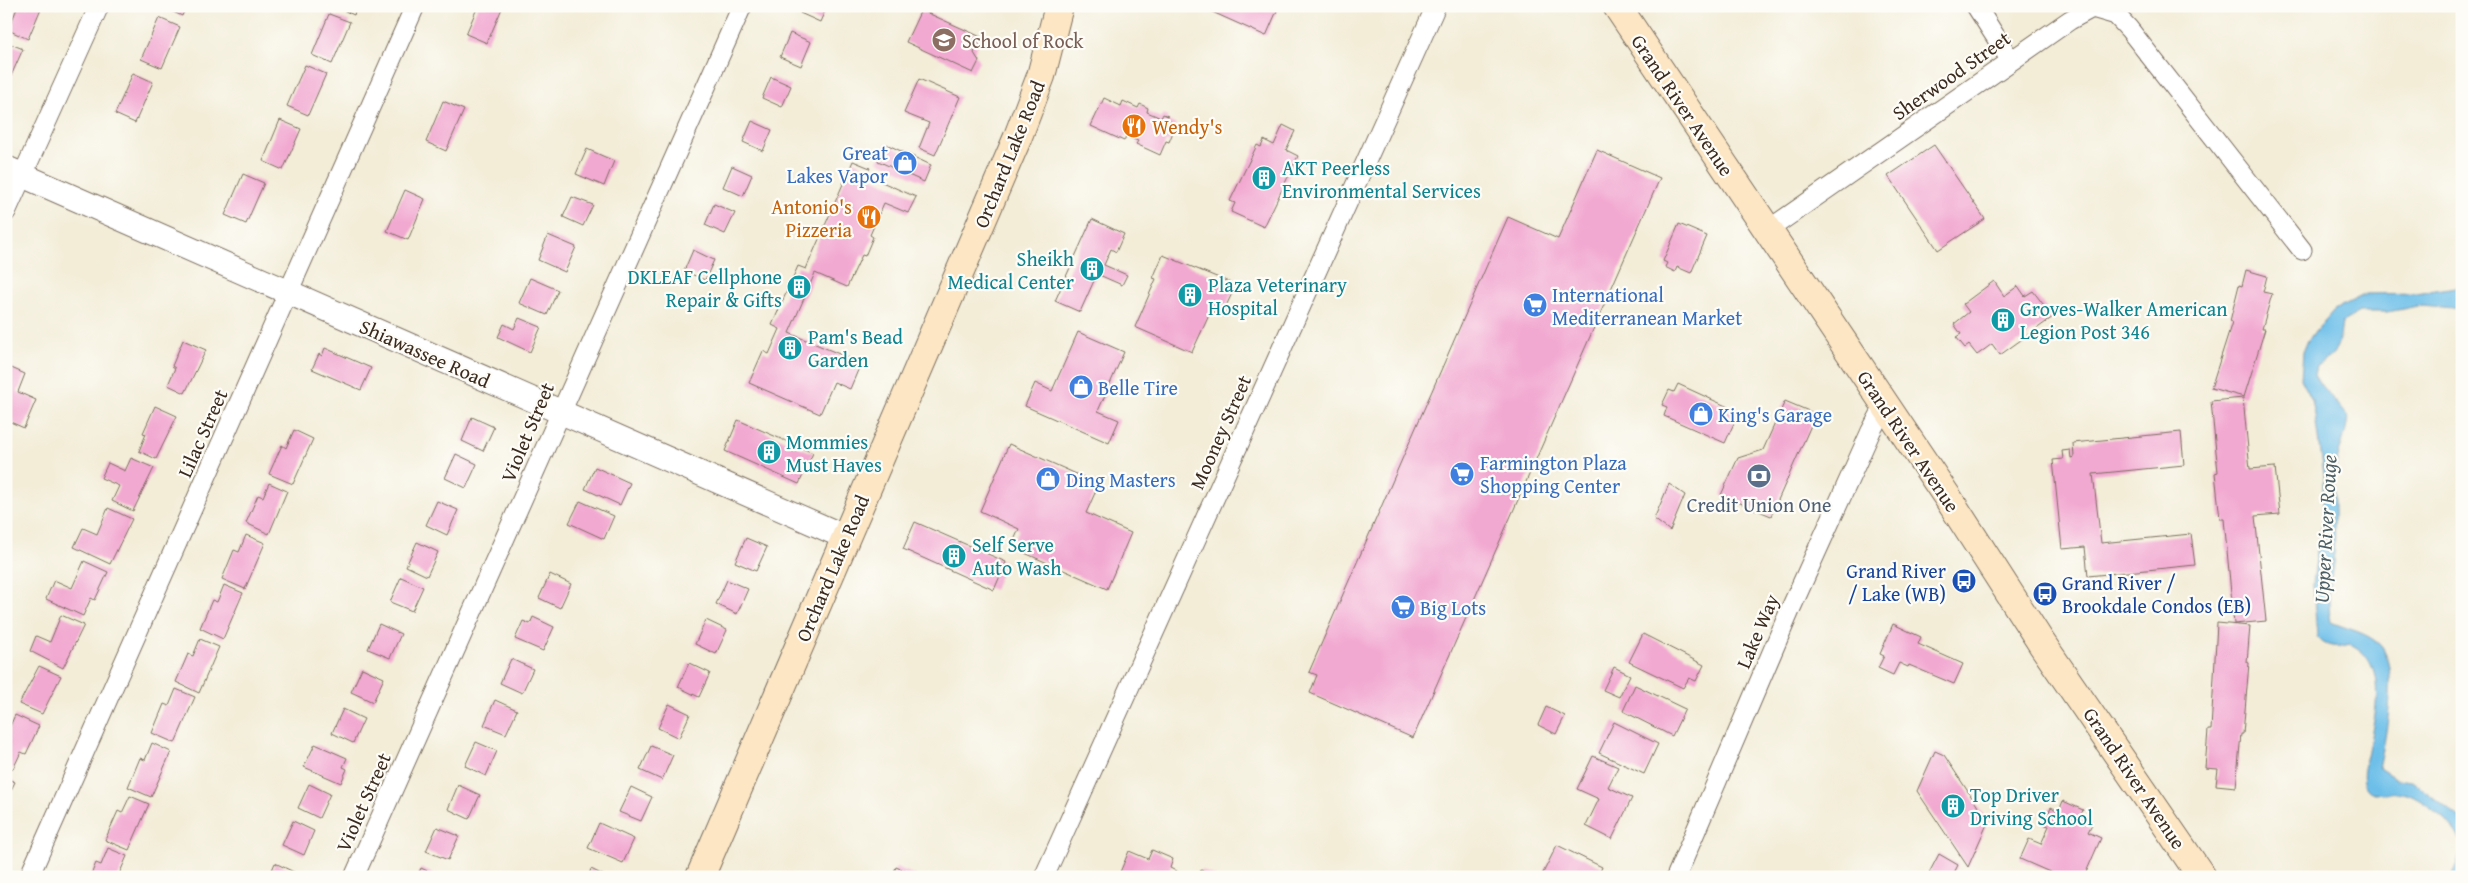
<svg xmlns="http://www.w3.org/2000/svg" width="2468" height="883" viewBox="0 0 2468 883" font-family="'Gentium Book Plus',serif">
<style>
.water{fill:#6dbfe9;stroke:#547484}
.building{fill:#f2a9d1}
.lines{fill:none;stroke-linecap:round;stroke-linejoin:round}
.minor-casing{stroke:#7b6e5f;stroke-width:21}
.tertiary-casing{stroke:#7b6e5f;stroke-width:26}
.secondary-casing{stroke:#7b6e5f;stroke-width:30}
.minor{stroke:#fff;stroke-width:19}
.tertiary{stroke:#fff;stroke-width:24}
.secondary{stroke:#fce6c4;stroke-width:28}
.labels{text-anchor:middle;dominant-baseline:central;stroke-width:4.5;stroke-linejoin:round;paint-order:stroke}
.education-label{font-size:20px;fill:#785e54;stroke:#fdfcf7;text-anchor:start}
.street-label{font-size:20px;fill:#3b2a1e;stroke:#fdfcf7}
.food-label{font-size:20px;fill:#c56008;stroke:#fdfcf7;text-anchor:start}
.shop-label{font-size:20px;fill:#366cbe;stroke:#fdfcf7;text-anchor:start}
.culture-label{font-size:20px;fill:#0d838f;stroke:#fdfcf7;text-anchor:start}
.service-label{font-size:20px;fill:#4e5e75;stroke:#fdfcf7}
.transit-label{font-size:20px;fill:#164399;stroke:#fdfcf7;text-anchor:end}
.water-label{font-size:21px;font-style:italic;fill:#4c5e65;stroke:#fdfcf7}
</style>
<rect width="100%" height="100%" fill="#fdfcf7"/>
<filter id="ink" filterUnits="userSpaceOnUse"><feTurbulence type="fractalNoise" baseFrequency=".02" numOctaves="2"/><feDisplacementMap in="SourceGraphic" scale="10" xChannelSelector="R" yChannelSelector="G"/><feConvolveMatrix kernelMatrix="1 2 1 2 8 2 1 2 1" color-interpolation-filters="sRGB"/></filter>
<filter id="wash" filterUnits="userSpaceOnUse"><feTurbulence type="fractalNoise" baseFrequency=".0096" numOctaves="4" result="noise"/><feDisplacementMap in="SourceGraphic" scale="20" xChannelSelector="R" yChannelSelector="G"/><feGaussianBlur stdDeviation="1.12" result="paint"/><feColorMatrix in="noise" values="0 0 0 0 0 0 0 0 0 0 0 0 0 0 0 0 0 1.4 0 .05"/><feComposite in="paint" operator="in"/></filter>
<g filter="url(#wash)">
<rect width="100%" height="100%" fill="#f3edd8"/>
<path class="water" d="M2462,286V309L2422,305L2388,312H2360L2342,323C2338,349 2339,352 2316,366L2314,375C2323,391 2338,402 2348,417C2346,436 2337,454 2335,473C2332,500 2336,527 2334,553C2332,578 2326,597 2331,622C2347,629 2366,632 2379,644C2401,664 2385,741 2379,768L2396,779L2412,781L2462,820V877H2451C2455,867 2462,855 2461,844C2459,827 2420,796 2403,793C2391,790 2371,800 2365,785C2361,775 2365,764 2367,755C2374,720 2391,663 2350,644C2339,648 2324,648 2317,636L2313,585L2319,533L2323,517V475L2315,415L2312,400L2301,379L2303,352L2308,340L2334,310L2366,294L2416,293Z"/>
<g id="blocks">
<path class="building" d="M18,6H42L28,39L8,30Z
M161,6H186L182,16Z
M334,6H357L354,15Z
M478,6H503L487,43L466,34Z
M803,6H827L820,22L800,13Z
M1199,6H1279L1266,36Z
M921,10L981,37L974,53L979,61L973,73L906,42Z
M329,14L350,22L332,64L312,55Z
M159,18L180,27L162,68L141,59Z
M790,33L811,42L801,66L780,57Z
M6,42L23,49L6,87Z
M305,65L326,74L308,115L287,106Z
M133,73L153,82L135,123L115,114Z
M771,77L791,86L782,107L762,98Z
M919,79L960,97L935,155L919,148L929,123L904,113Z
M1104,98L1121,106L1123,101L1138,108L1140,104L1148,108L1147,112L1161,118L1163,114L1168,116L1167,120L1176,125L1169,142L1166,141L1160,155L1136,144L1138,141L1126,136L1124,141L1091,126Z
M443,101L464,110L446,151L426,142Z
M280,120L301,129L283,170L263,161Z
M752,121L772,130L763,151L743,142Z
M1283,125L1295,131L1286,150L1298,156L1264,227L1231,212L1235,203L1230,201L1257,145L1261,147L1264,140L1274,145Z
M886,144L931,165L924,182L878,161Z
M1934,145L1985,219L1938,250L1888,176Z
M587,149L614,161L604,186L576,174Z
M1597,150L1660,178L1413,738L1310,693L1317,675L1309,672L1508,217L1558,239Z
M853,161L870,168L866,175L916,197L908,213L884,203L870,235L873,237L865,256L862,255L847,287L815,273L789,333L861,363L850,389L834,382L820,414L749,383L763,351L769,354L780,329L772,325L798,266L806,269Z
M732,166L752,175L743,196L723,187Z
M243,174L264,183L246,224L225,215Z
M405,190L425,199L408,240L387,231Z
M572,197L593,205L583,226L563,217Z
M714,204L735,213L725,234L705,225Z
M1092,219L1124,234L1116,252L1111,249L1104,265L1127,275L1122,285L1097,274L1080,312L1055,301Z
M1679,224L1707,236L1691,273L1677,267L1675,272L1665,267L1667,263L1663,261Z
M548,235L576,247L565,272L538,260Z
M693,250L714,260L705,280L684,271Z
M1163,255L1236,285L1226,306L1228,307L1224,317L1211,311L1192,352L1135,327L1156,279L1153,278Z
M2246,270L2267,276L2263,292L2272,294L2262,329H2265L2244,397L2211,388L2232,322L2230,321L2239,285L2242,286Z
M530,278L558,290L547,315L519,303Z
M1994,281L2004,296L2018,286L2025,296L2033,291L2053,317L2000,355L1992,344L1977,355L1969,345L1965,348L1956,337L1961,334L1954,324L1969,312L1963,304Z
M519,318L541,327L530,352L498,337L504,324L514,329Z
M1078,332L1124,352L1098,411L1119,420L1109,443L1025,406L1035,383L1052,391Z
M183,340L206,350L185,393L168,385L175,368L172,366Z
M325,348L371,368L361,390L312,369L319,354L322,356Z
M7,366L25,374L18,392L36,400L24,428L6,420Z
M1678,384L1739,412L1725,443L1664,416L1667,407L1662,405L1669,390L1674,392Z
M2243,398L2250,469L2275,467L2280,514L2255,516L2266,621L2234,624L2224,519H2220L2215,473L2218,472L2211,401Z
M1785,401L1816,414L1771,516L1721,495L1738,458L1763,450Z
M155,406L177,416L156,459L139,451L146,434L143,433Z
M472,417L494,427L483,451L462,441Z
M738,420L813,453L799,484L725,451Z
M294,430L313,439L293,484L269,474L282,445L286,448Z
M2181,432L2184,465L2093,474L2101,543L2191,534L2195,565L2088,576L2085,547L2062,549L2053,460L2063,459L2062,451L2070,450L2071,458L2074,457L2073,443Z
M1009,444L1099,484L1086,513L1131,533L1107,589L1011,547L1019,529L980,511Z
M456,454L477,464L466,488L445,478Z
M131,458L154,468L133,511L112,501L119,486L101,478L108,463L125,471Z
M595,467L630,483L620,505L585,489Z
M269,483L287,491L269,534L246,523L258,495L263,497Z
M1669,484L1685,495L1670,531L1654,519Z
M437,501L458,510L447,535L426,525Z
M580,501L614,516L604,539L569,523Z
M108,508L132,519L110,564L74,547L83,528L97,534Z
M915,522L1006,562L994,590L903,549Z
M246,535L265,543L245,589L222,579L234,550L239,552Z
M746,538L767,547L756,571L735,562Z
M417,542L438,552L427,576L406,566Z
M84,561L108,572L95,600L91,598L83,616L46,599L54,580L72,588Z
M550,574L571,584L560,608L539,598Z
M401,577L423,587L412,611L390,602Z
M727,580L748,589L737,614L716,604Z
M224,585L243,593L223,639L200,628L212,600L217,602Z
M61,615L84,625L63,668L30,651L36,636L50,642Z
M533,617L554,627L543,651L515,639L523,621L530,624Z
M706,620L727,630L716,654L695,644Z
M2217,623L2250,626L2247,662L2249,663L2243,734H2241L2236,787L2216,785L2218,769L2205,768L2208,730H2211Z
M379,624L401,634L390,658L368,649Z
M1893,624L1921,637L1918,644L1963,664L1954,684L1909,665L1908,667L1899,663L1893,675L1878,668L1884,656L1880,654Z
M1643,634L1704,665L1696,681L1689,678L1683,688L1629,662Z
M200,639L219,647L199,693L176,682L188,654L193,656Z
M511,659L533,669L522,693L500,683Z
M689,663L710,673L699,697L678,687Z
M39,666L61,676L42,714L19,704Z
M1614,667L1630,675L1619,697L1603,690Z
M362,668L384,678L373,702L351,692Z
M1635,685L1685,709L1672,736L1623,711Z
M176,689L195,697L175,743L152,733L164,704L169,706Z
M495,700L517,710L506,734L484,725Z
M669,704L690,714L679,738L658,728Z
M1546,707L1565,716L1556,734L1538,725Z
M343,709L364,719L353,743L332,733Z
M15,715L39,726L26,754L21,752L13,769L6,766V735Z
M1614,722L1658,744L1644,774L1599,753Z
M476,742L497,751L486,776L465,766Z
M152,743L171,752L151,797L128,787L140,758L145,760Z
M315,744L347,758L343,767L347,769L341,783L304,767Z
M651,746L673,755L662,780L640,770Z
M1935,751L1944,755L1988,822L1968,867L1917,791Z
M1593,756L1618,767L1608,787L1632,798L1612,839L1586,826L1599,799L1577,789Z
M6,778L15,782L6,800Z
M309,784L330,794L319,818L298,808Z
M458,785L480,795L469,819L448,809Z
M631,787L652,797L641,821L619,812Z
M130,796L149,804L129,850L105,840L118,811L122,813Z
M2063,801L2083,810L2079,819L2092,824L2088,832L2101,838L2084,877H2061L2020,859L2029,839L2041,844L2049,826L2043,824L2051,807L2059,811Z
M293,821L314,831L304,855L282,845Z
M599,823L634,839L623,863L588,848Z
M437,827L459,836L448,860L426,851Z
M1557,845L1602,867L1598,877H1541Z
M108,848L127,856L118,877H90L96,863L101,865Z
M1152,850L1173,859L1170,868L1188,877H1118L1129,851L1148,859Z
M1939,854L1958,865L1952,877H1937L1929,873Z
M275,863L296,873L295,877H269Z
M896,867L919,877H892Z
M421,868L440,877H417Z
M591,869L607,877H588Z
M1201,870L1216,877H1198Z"/>
</g>
</g>
<g filter="url(#ink)">
<use href="#blocks" fill-opacity="0" stroke="#7b6e5f" stroke-width="1"/>
<g class="lines">
<defs>
<path id="minor" d="M1976,6L2011,61
M6,212L99,6
M1768,230L2070,20L2092,8L2116,15L2129,29L2302,250
M29,877L415,6
M354,877L742,6
M1044,877L1436,6
M1676,877L1791,608L1871,431L1885,405"/>
<path id="tertiary" d="M6,168L845,537"/>
<path id="secondary" d="M1617,6L1948,498L2042,644L2202,877
M700,877L1017,139L1041,76L1059,6"/>
</defs>
<use href="#minor" class="minor-casing"/>
<use href="#tertiary" class="tertiary-casing"/>
<use href="#secondary" class="secondary-casing"/>
<use href="#minor" class="minor"/>
<use href="#tertiary" class="tertiary"/>
<use href="#secondary" class="secondary"/>
</g>
</g>
<defs>
<symbol id="school-disc" viewBox="-11 -11 22 22"><circle r="9.5" fill="#8d6e63" stroke="#fdfcf7"/><path d="M0-5L7-2L0 1L-7-2ZM-4 1L0 2.5L4 1V4Q0 6-4 4Z" fill="#fff"/></symbol>
<symbol id="restaurant-disc" viewBox="-11 -11 22 22"><circle r="9.5" fill="#e8710a" stroke="#fdfcf7"/><path d="M-5-6h1v4h1v-4h1v4h1v-4h1v5L-1.5 .5V6h-2V.5L-5-1ZM5-6V6H3V1.5H1.5Q1.5-4 5-6Z" fill="#fff"/></symbol>
<symbol id="shop-disc" viewBox="-11 -11 22 22"><circle r="9.5" fill="#3f7fe0" stroke="#fdfcf7"/><path d="M-5-2.5h2.3a2.7 3.5 0 0 1 5.4 0H5L5.5 6h-11ZM-1.5-2.5h3a1.5 2.3 0 0 0-3 0Z" fill="#fff"/></symbol>
<symbol id="building-disc" viewBox="-11 -11 22 22"><circle r="9.5" fill="#0f9aa8" stroke="#fdfcf7"/><path d="M-4-6H4V6H1V3H-1V6H-4ZM-2.5-4.3h1.7v1.8h-1.7ZM.8-4.3h1.7v1.8H.8ZM-2.5-1h1.7V.8h-1.7ZM.8-1h1.7V.8H.8Z" fill="#fff"/></symbol>
<symbol id="supermarket-disc" viewBox="-11 -11 22 22"><circle r="9.5" fill="#3f7fe0" stroke="#fdfcf7"/><path d="M-6-5.5h2.5l.6 2H6L4.5 2H-2.5L-4.4-4H-6ZM-1.5 3.2a1.3 1.3 0 1 0 .1 0ZM3 3.2a1.3 1.3 0 1 0 .1 0Z" fill="#fff"/></symbol>
<symbol id="bank-disc" viewBox="-11 -11 22 22"><circle r="9.5" fill="#5c6f8a" stroke="#fdfcf7"/><path d="M-6-4H6V4H-6ZM0-2.3a2.3 2.3 0 1 0 0 4.6a2.3 2.3 0 1 0 0-4.6Z" fill="#fff"/></symbol>
<symbol id="bus-disc" viewBox="-11 -11 22 22"><circle r="9.5" fill="#1a4fb4" stroke="#fdfcf7"/><path d="M-5-6H5V4H4V6H2V4H-2V6H-4V4H-5ZM-3.5-4V0h7V-4ZM-3.5 1.2v1.5H-2V1.2ZM2 1.2v1.5H3.5V1.2Z" fill="#fff"/></symbol>
</defs>
<g fill-rule="evenodd">
<use href="#school-disc" x="930" y="26" width="28" height="28"/>
<use href="#restaurant-disc" x="1120" y="112" width="28" height="28"/>
<use href="#shop-disc" x="891" y="149" width="28" height="28"/>
<use href="#building-disc" x="1250" y="164" width="28" height="28"/>
<use href="#restaurant-disc" x="855" y="203" width="28" height="28"/>
<use href="#building-disc" x="1078" y="255" width="28" height="28"/>
<use href="#building-disc" x="785" y="273" width="28" height="28"/>
<use href="#building-disc" x="1176" y="281" width="28" height="28"/>
<use href="#supermarket-disc" x="1521" y="291" width="28" height="28"/>
<use href="#building-disc" x="1989" y="306" width="28" height="28"/>
<use href="#building-disc" x="776" y="334" width="28" height="28"/>
<use href="#shop-disc" x="1067" y="373" width="28" height="28"/>
<use href="#shop-disc" x="1687" y="400" width="28" height="28"/>
<use href="#building-disc" x="755" y="438" width="28" height="28"/>
<use href="#supermarket-disc" x="1448" y="460" width="28" height="28"/>
<use href="#bank-disc" x="1745" y="462" width="28" height="28"/>
<use href="#shop-disc" x="1034" y="465" width="28" height="28"/>
<use href="#building-disc" x="940" y="542" width="28" height="28"/>
<use href="#bus-disc" x="1950" y="567" width="28" height="28"/>
<use href="#bus-disc" x="2031" y="580" width="28" height="28"/>
<use href="#supermarket-disc" x="1389" y="593" width="28" height="28"/>
<use href="#building-disc" x="1939" y="792" width="28" height="28"/>
</g>
<g class="labels">
<g class="education-label">
<text x="962" y="40">School of Rock</text>
</g>
<g class="street-label">
<text transform="translate(1951 75) rotate(-35)">Sherwood Street</text>
<text transform="translate(1683 105) rotate(56)">Grand River Avenue</text>
<text transform="translate(1009 154) rotate(-68)">Orchard Lake Road</text>
<text transform="translate(425 353) rotate(24)">Shiawassee Road</text>
<text transform="translate(527 432) rotate(-67)">Violet Street</text>
<text transform="translate(1220 432) rotate(-66)">Mooney Street</text>
<text transform="translate(202 433) rotate(-66)">Lilac Street</text>
<text transform="translate(1909 441) rotate(56)">Grand River Avenue</text>
<text transform="translate(832 568) rotate(-67)">Orchard Lake Road</text>
<text transform="translate(1757 631) rotate(-67)">Lake Way</text>
<text transform="translate(2135 778) rotate(56)">Grand River Avenue</text>
<text transform="translate(363 802) rotate(-66)">Violet Street</text>
</g>
<g class="food-label">
<text x="1152" y="126">Wendy's</text>
<text x="852" y="206" text-anchor="end">Antonio's<tspan x="852" dy="23">Pizzeria</tspan></text>
</g>
<g class="shop-label">
<text x="888" y="152" text-anchor="end">Great<tspan x="888" dy="23">Lakes Vapor</tspan></text>
<text x="1552" y="294">International<tspan x="1552" dy="23">Mediterranean Market</tspan></text>
<text x="1098" y="387">Belle Tire</text>
<text x="1718" y="414">King's Garage</text>
<text x="1480" y="462">Farmington Plaza<tspan x="1480" dy="23">Shopping Center</tspan></text>
<text x="1066" y="479">Ding Masters</text>
<text x="1420" y="607">Big Lots</text>
</g>
<g class="culture-label">
<text x="1282" y="167">AKT Peerless<tspan x="1282" dy="23">Environmental Services</tspan></text>
<text x="1074" y="258" text-anchor="end">Sheikh<tspan x="1074" dy="23">Medical Center</tspan></text>
<text x="782" y="276" text-anchor="end">DKLEAF Cellphone<tspan x="782" dy="23">Repair &amp; Gifts</tspan></text>
<text x="1208" y="284">Plaza Veterinary<tspan x="1208" dy="23">Hospital</tspan></text>
<text x="2020" y="308">Groves-Walker American<tspan x="2020" dy="23">Legion Post 346</tspan></text>
<text x="808" y="336">Pam's Bead<tspan x="808" dy="23">Garden</tspan></text>
<text x="786" y="441">Mommies<tspan x="786" dy="23">Must Haves</tspan></text>
<text x="972" y="544">Self Serve<tspan x="972" dy="23">Auto Wash</tspan></text>
<text x="1970" y="794">Top Driver<tspan x="1970" dy="23">Driving School</tspan></text>
</g>
<g class="service-label">
<text x="1759" y="504">Credit Union One</text>
</g>
<g class="transit-label">
<text x="1946" y="570">Grand River<tspan x="1946" dy="23">/ Lake (WB)</tspan></text>
<text x="2062" y="582" text-anchor="start">Grand River /<tspan x="2062" dy="23">Brookdale Condos (EB)</tspan></text>
</g>
<g class="water-label">
<text transform="translate(2325 529) rotate(-87)">Upper River Rouge</text>
</g>
</g>
<rect width="2468" height="883" fill="none" stroke="#fdfcf7" stroke-width="25"/>
</svg>
